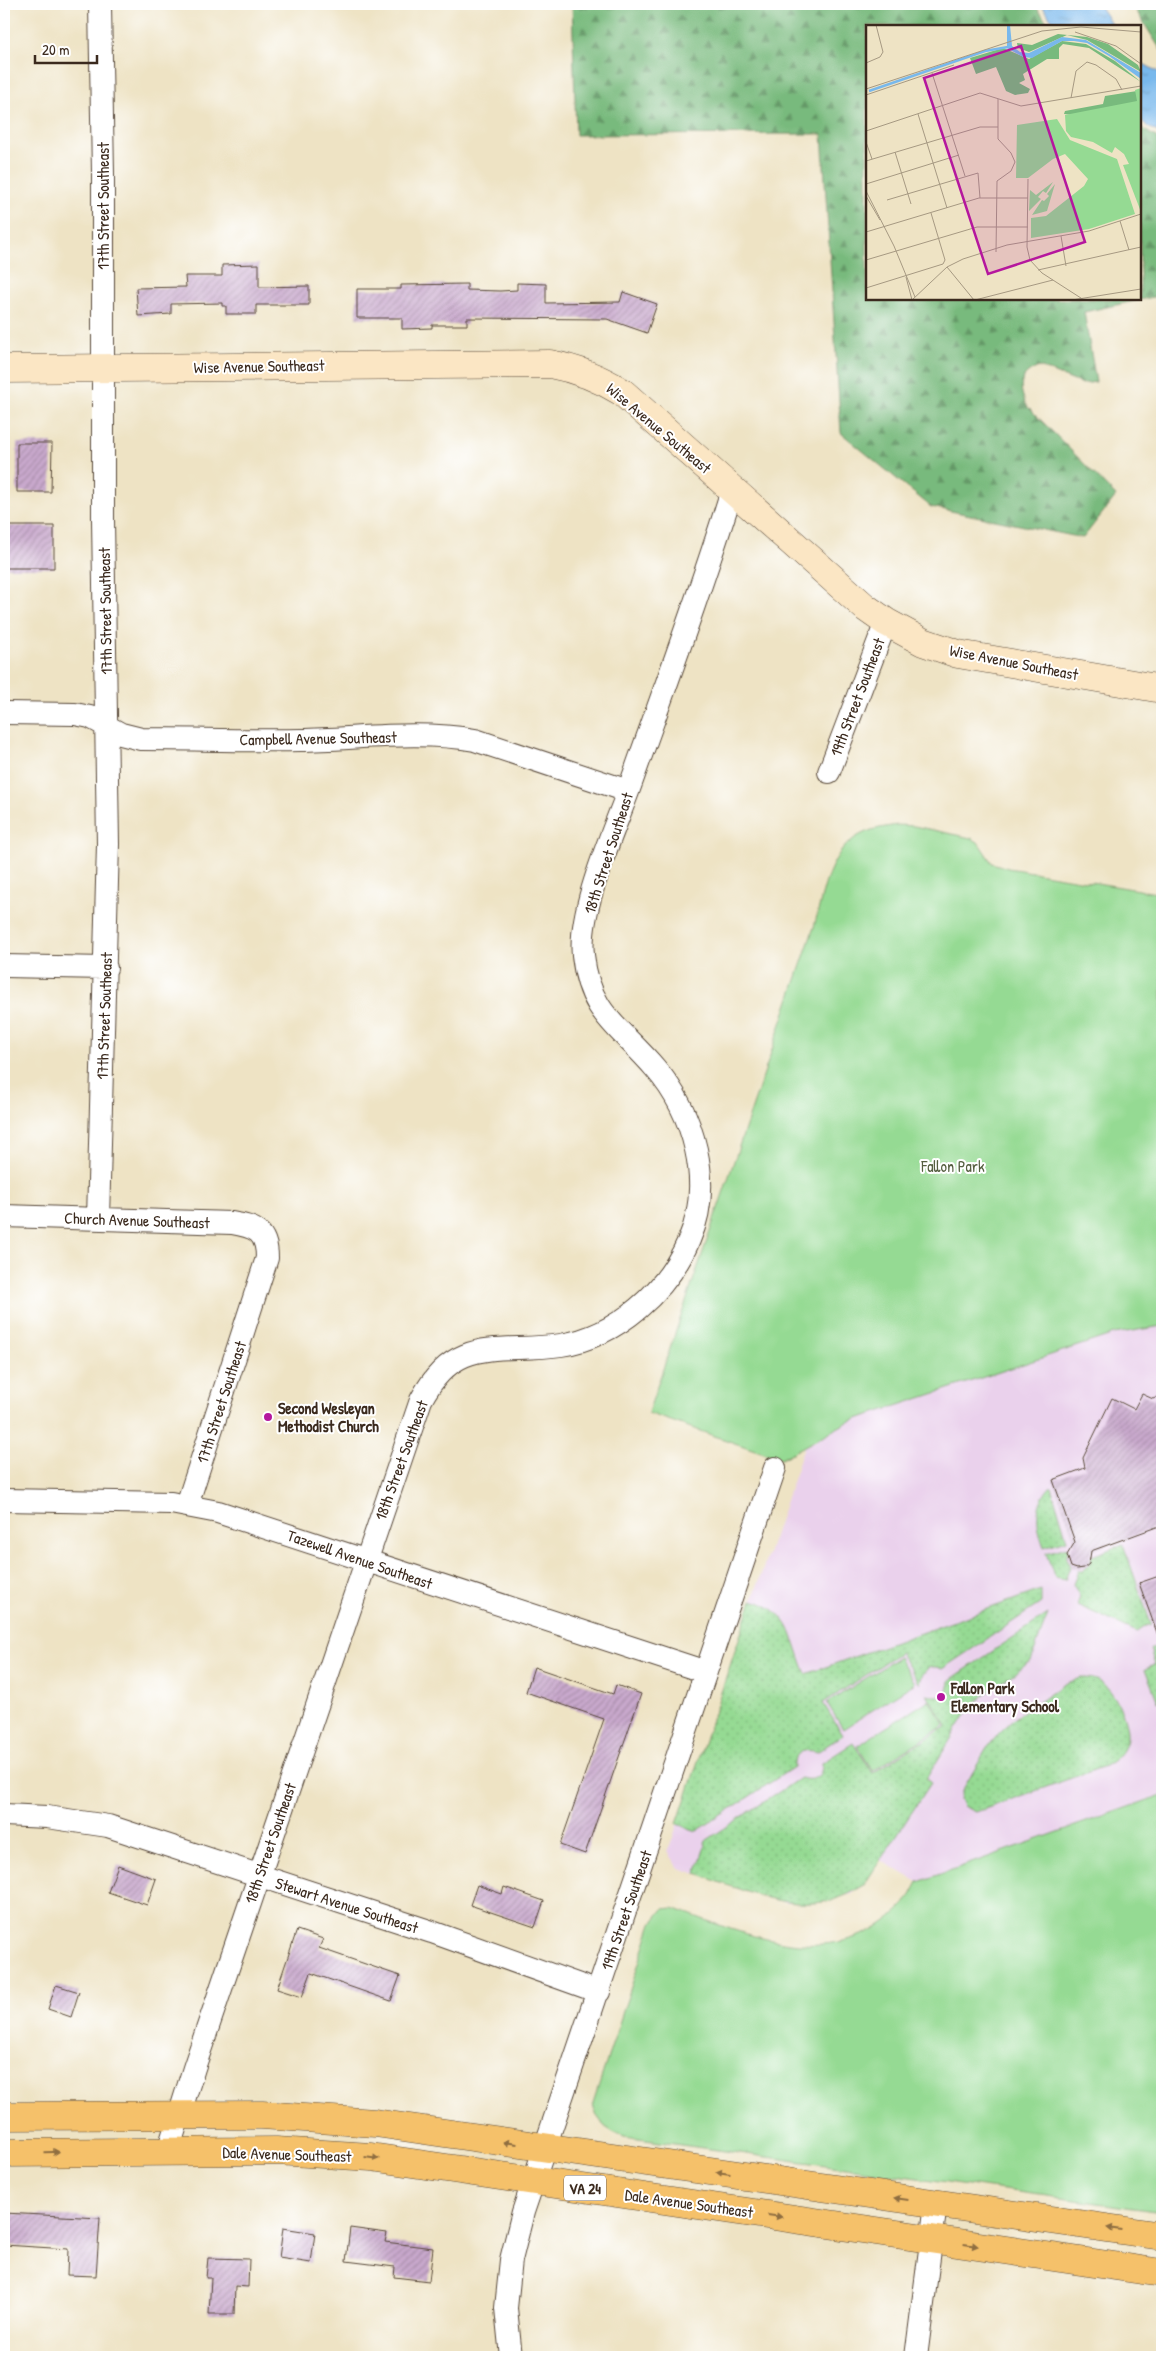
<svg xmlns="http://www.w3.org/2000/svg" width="1166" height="2361" viewBox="0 0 1166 2361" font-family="'Patrick Hand',sans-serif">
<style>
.built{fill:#ead1ec}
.grass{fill:url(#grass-dots);stroke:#688258}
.forest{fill:url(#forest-firs);stroke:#5a724e}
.park{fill:#95da93;stroke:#688258}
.water{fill:url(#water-ripples);stroke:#5a7185}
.building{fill:url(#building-hatch)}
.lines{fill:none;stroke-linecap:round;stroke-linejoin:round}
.street-casing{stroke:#564637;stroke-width:24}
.secondary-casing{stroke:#564637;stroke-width:29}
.primary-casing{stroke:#564637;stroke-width:29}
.street{stroke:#fff;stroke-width:22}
.secondary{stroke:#fbe6c4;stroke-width:28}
.primary{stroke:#f5c16b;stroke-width:28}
.oneway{fill:#8f6e41}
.poi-dot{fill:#b5179e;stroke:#fff;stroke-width:2}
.labels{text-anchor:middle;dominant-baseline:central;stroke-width:4;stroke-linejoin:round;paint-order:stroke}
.shield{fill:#fff;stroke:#766a62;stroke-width:1}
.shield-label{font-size:15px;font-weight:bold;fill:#3b2a1e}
.street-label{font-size:16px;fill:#3b2a1e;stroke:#fff}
.park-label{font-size:16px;fill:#565f41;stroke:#fff}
.poi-label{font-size:16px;font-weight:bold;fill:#3b2a1e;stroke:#fff;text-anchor:start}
.inset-river{fill:none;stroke:#78b8ec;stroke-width:2.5}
.inset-road{fill:none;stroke:#a69982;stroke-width:1}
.view{fill:#b5179e;fill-opacity:0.15;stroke:#b5179e;stroke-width:2.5}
.inset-edge{fill:none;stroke:#3b2a1e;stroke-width:2.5}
</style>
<defs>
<pattern id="grass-dots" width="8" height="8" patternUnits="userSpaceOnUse" patternTransform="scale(1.25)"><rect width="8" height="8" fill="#95da93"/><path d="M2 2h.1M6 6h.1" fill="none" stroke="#81bb7e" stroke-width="1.8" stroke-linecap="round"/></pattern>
<pattern id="forest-firs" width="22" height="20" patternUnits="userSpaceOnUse" patternTransform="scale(1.25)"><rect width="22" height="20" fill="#78ba7d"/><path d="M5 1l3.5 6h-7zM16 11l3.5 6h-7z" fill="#649766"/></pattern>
<pattern id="water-ripples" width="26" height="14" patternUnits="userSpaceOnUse" patternTransform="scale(1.25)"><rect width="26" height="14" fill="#78b8ec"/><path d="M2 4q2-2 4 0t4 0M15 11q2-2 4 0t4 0" fill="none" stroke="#6496bf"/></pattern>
<pattern id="building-hatch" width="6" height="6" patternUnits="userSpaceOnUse" patternTransform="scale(1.25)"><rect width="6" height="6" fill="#c9a9cd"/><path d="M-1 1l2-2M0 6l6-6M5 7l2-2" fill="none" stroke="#a48aa6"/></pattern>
</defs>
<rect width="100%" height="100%" fill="#fff"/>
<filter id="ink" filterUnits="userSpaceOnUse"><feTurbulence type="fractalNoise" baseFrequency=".02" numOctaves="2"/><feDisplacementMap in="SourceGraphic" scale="10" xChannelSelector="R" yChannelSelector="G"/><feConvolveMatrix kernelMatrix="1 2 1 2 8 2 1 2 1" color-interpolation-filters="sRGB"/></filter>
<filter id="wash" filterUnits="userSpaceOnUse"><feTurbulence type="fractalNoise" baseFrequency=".0096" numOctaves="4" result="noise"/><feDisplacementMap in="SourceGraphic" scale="20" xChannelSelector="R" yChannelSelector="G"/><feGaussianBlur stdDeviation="1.12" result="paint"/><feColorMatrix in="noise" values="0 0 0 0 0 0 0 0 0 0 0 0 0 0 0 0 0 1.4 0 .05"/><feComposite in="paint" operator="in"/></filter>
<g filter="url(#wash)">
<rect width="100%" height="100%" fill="#eee3c4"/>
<path class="built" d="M1162,1326V1795L918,1882L880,1860L864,1885L852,1894L818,1903H786L679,1868L668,1852L804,1447L848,1422L1114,1334Z"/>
<path class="grass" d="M1051,1486L1067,1540L1044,1547C1036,1525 1033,1505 1051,1486Z
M1123,1544L1151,1624L1143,1627L1137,1632L1077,1605L1080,1597L1073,1584L1078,1571H1082L1090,1565L1092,1556Z
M1067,1547L1068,1550L1066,1558L1070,1567L1065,1580L1055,1578L1046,1553Z
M1041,1590V1603L942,1669C929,1663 922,1671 920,1684L900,1653L823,1703L843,1735L817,1752C805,1748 793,1752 794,1767L697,1831L677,1824L752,1600C793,1611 792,1641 806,1674Z
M1048,1614L1031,1661L983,1696L970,1708L926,1779L931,1783L864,1885C809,1923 753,1893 696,1874L705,1846L704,1842L800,1778C813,1782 823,1777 822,1763L853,1743L873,1773L947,1726L927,1695C939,1698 950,1694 950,1680Z
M1160,1645L1162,1651V1700L1158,1702L1145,1669L1155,1665L1150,1649Z
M1080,1678C1087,1678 1093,1678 1099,1681C1114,1689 1128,1719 1127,1736C1127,1750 1116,1760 1105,1766L982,1810L975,1812L963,1806L960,1799L962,1791L987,1748L1000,1732L1015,1718L1066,1683Z"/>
<path class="forest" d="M572,4L1035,5L1050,26H867V299H1140V127L1162,141V295L1084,312L1096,382L1082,384L1039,367C1018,375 1018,388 1027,406L1116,496L1083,538L931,507L841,433L822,134L576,135Z
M1132,4H1162V52Z"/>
<path class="park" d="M897,825L914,826L971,838L978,842L992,863L1008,868L1162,894V1326L1114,1334L848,1422L781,1459L648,1413L814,927C824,891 828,848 866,832C875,828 887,827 897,825Z
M899,1657L915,1683L843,1729L827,1703Z
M929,1700L945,1725L873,1771L857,1746Z
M1162,1795V2212L624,2137C606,2130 596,2122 593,2103L652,1923L663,1909L673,1908C748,1936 838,1975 904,1905C910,1899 914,1889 918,1882Z"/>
<path class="water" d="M1041,4H1098L1113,26H1056Z
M1140,62L1162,74V134L1148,127L1140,119Z"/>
<g id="blocks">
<path class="building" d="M259,264V287L309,286V305H256V314H226V306H222V303L171,304V314L138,316L136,288L186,287L185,276H222V265Z
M517,283L546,284V303L620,302L623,292L657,304L647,333L607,319L467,318V325H432V328L402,329V318H357V289H401V285L467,284V290L500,291L517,290Z
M17,443H52L51,492H17Z
M4,526H54V568H4Z
M1142,1394L1153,1399L1162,1395V1525L1091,1551L1089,1564L1084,1568L1077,1569L1071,1567L1067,1555L1075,1542L1053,1480L1085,1468L1083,1458L1112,1398L1134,1409Z
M1162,1575V1640L1160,1641L1139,1583Z
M534,1667L613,1694L616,1685L641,1694L585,1854L560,1845L604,1719L526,1692Z
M118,1865L156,1879L147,1905L108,1892Z
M477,1885L502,1894L504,1887L544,1901L535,1927L470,1905Z
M297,1930L323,1939L319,1948L400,1976L391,2001L311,1973L302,1997L277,1989Z
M56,1985L79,1992L71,2017L48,2009Z
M4,2213L100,2218L96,2276L67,2275L68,2249L4,2245Z
M283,2228L315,2233L311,2263L279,2258Z
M350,2228L387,2233L385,2242L433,2248L429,2281L394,2277L395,2267L346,2261Z
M208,2258L249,2259L248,2287L235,2286L234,2314H209L211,2278H206Z"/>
</g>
</g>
<g filter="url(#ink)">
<use href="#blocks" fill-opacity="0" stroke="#564637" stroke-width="1"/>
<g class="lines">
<defs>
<path id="street" d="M4,713L75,714L90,717L121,734L141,739C194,739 248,741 301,740C358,739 418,730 475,740L628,791
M829,772L886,622
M4,966L106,968
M4,1216L232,1223C255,1227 267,1231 267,1258L187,1505
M98,1219L108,844L103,519V174L100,4
M4,1500L171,1503L218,1512L706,1672
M4,1815L47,1817L108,1826L432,1932L599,1992
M168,2151L194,2068L421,1400C456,1333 500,1354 561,1345C618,1336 667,1291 689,1240C714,1183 694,1113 655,1068C620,1027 589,1014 583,955C578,909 613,833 629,789C664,690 701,591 732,490
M511,2357L506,2308L511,2260L523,2212L775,1468
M916,2357L936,2204"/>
<path id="secondary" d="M4,369L550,364C577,369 598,377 622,392L866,608L886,622L923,642L958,654L1162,689"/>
<path id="primary" d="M4,2116L262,2115L375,2123L1162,2236
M4,2153L276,2151L371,2157L1162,2273"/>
</defs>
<use href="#street" class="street-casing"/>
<use href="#secondary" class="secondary-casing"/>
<use href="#primary" class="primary-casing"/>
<use href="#street" class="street"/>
<use href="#secondary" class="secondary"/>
<use href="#primary" class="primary"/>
</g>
<defs><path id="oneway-solid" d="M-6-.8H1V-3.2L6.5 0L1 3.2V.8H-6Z" transform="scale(1.25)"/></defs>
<g class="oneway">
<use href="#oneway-solid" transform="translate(510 2143) rotate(-172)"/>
<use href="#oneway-solid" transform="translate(52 2152) rotate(-1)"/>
<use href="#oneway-solid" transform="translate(372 2158) rotate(7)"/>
<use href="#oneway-solid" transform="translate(723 2173) rotate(-172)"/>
<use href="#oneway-solid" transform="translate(901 2199) rotate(-172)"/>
<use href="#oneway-solid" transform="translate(775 2216) rotate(8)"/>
<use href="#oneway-solid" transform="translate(1114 2229) rotate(-172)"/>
<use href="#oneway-solid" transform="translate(971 2245) rotate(8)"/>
</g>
</g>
<g class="poi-dot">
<circle cx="268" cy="1417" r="5"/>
<circle cx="941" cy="1697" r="5"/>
</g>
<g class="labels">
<rect class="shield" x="564" y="2175.5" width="42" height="25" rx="4"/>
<g class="shield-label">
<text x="585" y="2188">VA 24</text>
</g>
<g class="street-label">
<text transform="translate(103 206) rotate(-90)">17th Street Southeast</text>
<text transform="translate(259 366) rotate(-1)">Wise Avenue Southeast</text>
<text transform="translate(659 428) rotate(40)">Wise Avenue Southeast</text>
<text transform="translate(105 611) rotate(-91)">17th Street Southeast</text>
<text transform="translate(1014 662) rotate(11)">Wise Avenue Southeast</text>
<text transform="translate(857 697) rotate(-69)">19th Street Southeast</text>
<text transform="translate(318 738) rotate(-1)">Campbell Avenue Southeast</text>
<text transform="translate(608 853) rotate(-72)">18th Street Southeast</text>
<text transform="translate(104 1016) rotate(-88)">17th Street Southeast</text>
<text transform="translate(137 1220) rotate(2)">Church Avenue Southeast</text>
<text transform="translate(221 1402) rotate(-72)">17th Street Southeast</text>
<text transform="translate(401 1460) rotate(-70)">18th Street Southeast</text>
<text transform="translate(360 1559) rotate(19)">Tazewell Avenue Southeast</text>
<text transform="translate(270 1843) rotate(-71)">18th Street Southeast</text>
<text transform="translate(347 1905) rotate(18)">Stewart Avenue Southeast</text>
<text transform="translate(626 1910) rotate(-71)">19th Street Southeast</text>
<text transform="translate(287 2154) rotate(2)">Dale Avenue Southeast</text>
<text transform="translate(689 2203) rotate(8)">Dale Avenue Southeast</text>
</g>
<g class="park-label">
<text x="953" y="1166">Fallon Park</text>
</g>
<g class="poi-label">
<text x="278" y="1408">Second Wesleyan<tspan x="278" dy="18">Methodist Church</tspan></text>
<text x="951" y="1688">Fallon Park<tspan x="951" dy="18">Elementary School</tspan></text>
</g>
</g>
<g transform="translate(866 25)">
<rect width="275" height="275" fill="#eee3c4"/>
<path d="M187,157L180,168L177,166L172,172L175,174L163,186L164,165L170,170ZM189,159L181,186L166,190L176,175L178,176L183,171L181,169Z" fill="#95da93"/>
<path d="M192,9L221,12L242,19L272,40L275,47L221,15L201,10L163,27L152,23L151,18L166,20ZM196,16L220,19L249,36L275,57L223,23L197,19L193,23V34H181L157,49L159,55L153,58L164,64L162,68L149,70L140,66L130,42L110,49L104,33L137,23L163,34ZM271,66L275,98L198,89L199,86L237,79L239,71Z" fill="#78ba7d"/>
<path d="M275,63V187L257,140L263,139L258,129L249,122L246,128L227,117L205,112L200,106L199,90L271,76L269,65ZM191,94L204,115L251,134L269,189L223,204L165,213V193L180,191L218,161L222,154L199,129L187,134L162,153H150L151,100Z" fill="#95da93"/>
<path d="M141,0H144L146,21L154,27L163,28L196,12L220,15L275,48V54L243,31L221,18L208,16H196L166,33L157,32L141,23Z" fill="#78b8ec"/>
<path class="inset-river" d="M3,66L119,26L142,22"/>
<path class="inset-road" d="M209,7L250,21L275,39M0,38L14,32L17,27L10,0M66,48L99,151M0,64L176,6L215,2L275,7M0,70L88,40M205,73L210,46L221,37L230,40L250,54L256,65M52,89L81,183M0,106L114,68L155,81L275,61M0,117L6,134M29,127L45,179M0,136L114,102H132M162,154L161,222L164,235L176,248L218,275M0,159L93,130M0,166L28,221L49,272M0,171L14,195M21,175L112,148L114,173M254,196L263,225M0,207L113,173H162M195,211L200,241M130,227L131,156L145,146L149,137L145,128L132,114V74M0,235L111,202H162M81,242L108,275M172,245L275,222M40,252L46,275M0,263L77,239L79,235L65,188M46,275L81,242L97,234L141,220L223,206L275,189M109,275L187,255M206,275L275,264"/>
<path class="view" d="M155,21L219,217L122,249L58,53Z"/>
<rect width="275" height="275" class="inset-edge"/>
</g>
<rect width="1166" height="2361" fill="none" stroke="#fff" stroke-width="20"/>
<path d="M35 55v8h62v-8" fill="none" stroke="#3b2a1e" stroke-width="2.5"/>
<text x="42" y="55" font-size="15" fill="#3b2a1e" stroke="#ffffff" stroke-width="4" paint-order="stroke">20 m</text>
</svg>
